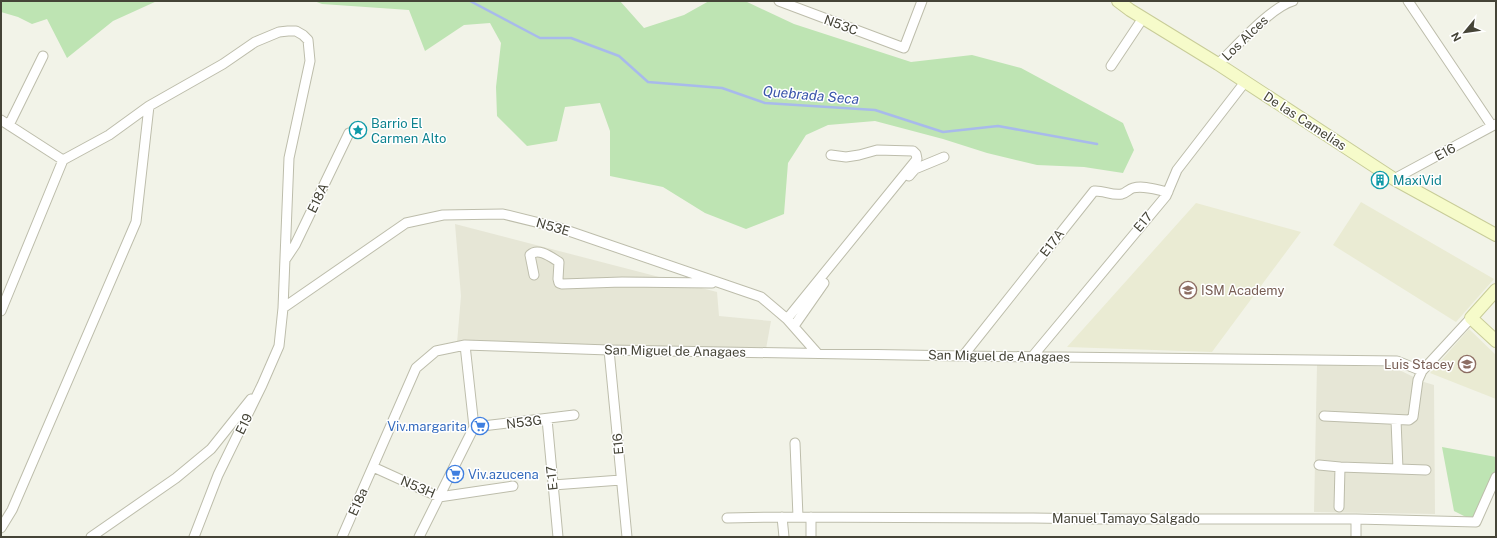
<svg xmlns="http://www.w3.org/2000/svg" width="1497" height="538" viewBox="0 0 1497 538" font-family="'Public Sans',sans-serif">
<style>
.residential{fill:#e6e6d6}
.education{fill:#eaebd3}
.green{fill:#bee4b3}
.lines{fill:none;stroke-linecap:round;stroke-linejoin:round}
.stream{stroke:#a8baeb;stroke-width:2.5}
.street-casing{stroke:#bdbdab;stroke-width:11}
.secondary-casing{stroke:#c8cc98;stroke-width:14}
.street{stroke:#fff;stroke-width:9}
.secondary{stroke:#f6fbca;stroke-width:12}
.labels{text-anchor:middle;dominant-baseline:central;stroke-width:3;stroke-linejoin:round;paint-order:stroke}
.street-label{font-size:13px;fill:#454437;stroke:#fff}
.culture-label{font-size:13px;fill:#0d838f;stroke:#fff;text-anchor:start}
.education-label{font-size:13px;fill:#785e54;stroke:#fff;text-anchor:start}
.shop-label{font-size:13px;fill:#366cbe;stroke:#fff;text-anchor:end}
.water-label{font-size:14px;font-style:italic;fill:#3854aa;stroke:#fff}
</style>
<rect width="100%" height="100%" fill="#f2f3e8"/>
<path class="residential" d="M455,224L717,292L719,316L771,321L766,349L457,343L461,296Z
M1317,365L1393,367L1424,382L1434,385L1435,514L1314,512Z"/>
<path class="education" d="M1361,202L1494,279L1456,322L1333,245Z
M1196,203L1301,232L1212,352L1067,347Z
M1469,329L1496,355V399L1430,373Z"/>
<path class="green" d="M1,1H157L113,21L67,58L47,19L32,24L18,17L1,12Z
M314,1H620L644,28L684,15L709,1H745L794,24L911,62L972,55L1021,68L1123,123L1134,150L1123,173L1084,167L1037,165L987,153L943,139L875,121L828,125L806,135L788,163L784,214L746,229L705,213L663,187L610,176V131L600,103L565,107L557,141L527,146L497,116L496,87L501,43L490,23L464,25L425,51L409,10L322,4Z
M1442,447L1496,457V477L1476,522L1454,511Z"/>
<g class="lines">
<path class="stream" d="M470,1L540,38H571L619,56L648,82L722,88L765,103L875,110L943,132L998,126L1097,144"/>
<defs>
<path id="street" d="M779,1L904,48L922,1
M1408,1L1492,126
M1218,64C1236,47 1271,7 1293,1
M1111,66L1143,18
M1,120L63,160
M9,125L43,56
M909,176L915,169L944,157
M1394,179L1496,124
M285,260L295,245L349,133
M534,275L530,255C538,247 551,257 559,262L558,279L559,283L562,284L622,282L712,283
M283,308L406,223L443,215L503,214L560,228L761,297L787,319L817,353
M1,311L63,160L109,135L149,106L223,64L255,42L279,32L288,31H296L303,35L308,40L310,61L289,158L283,308L279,346L262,385L218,475L194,537
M787,319L917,159L916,154L913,151L877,150L859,155L846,157L831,155
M794,326L824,283
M465,345L474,427
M609,350L627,537
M963,356L1094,191C1103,190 1112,196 1122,194C1126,193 1129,189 1133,188C1144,185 1157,190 1168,192
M1032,357L1166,196L1177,170L1245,82
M1324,416L1409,420L1413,417L1418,380L1422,371L1471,318
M547,419L558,537
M474,427L574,415
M795,443L798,517
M1319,465L1340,467
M373,467L439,497L513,486
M1398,469L1426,470
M553,485L621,480
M1339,507L1340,467L1398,469L1396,420
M782,517L784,537
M811,517V537
M727,518L782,517L1033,518L1096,519H1356L1476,522L1496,477
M1,528L12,510L136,222L149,106
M91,537L176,478L211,449L251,399
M342,537L416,368L436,351L465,345L609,350L963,356L1397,361L1422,371
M419,537L474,427
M1356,537V519"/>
<path id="secondary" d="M1118,1L1130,10L1218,64L1394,179L1496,235
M1496,290L1471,318L1496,341"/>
</defs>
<use href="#street" class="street-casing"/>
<use href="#secondary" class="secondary-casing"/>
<use href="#street" class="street"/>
<use href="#secondary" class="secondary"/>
</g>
<defs>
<symbol id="sight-ring" viewBox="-11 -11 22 22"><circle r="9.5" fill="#fff" stroke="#0f9aa8" stroke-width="1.5"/><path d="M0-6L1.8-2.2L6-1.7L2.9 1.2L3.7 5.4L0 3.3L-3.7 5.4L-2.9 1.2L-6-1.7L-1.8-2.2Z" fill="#0f9aa8"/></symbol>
<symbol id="building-ring" viewBox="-11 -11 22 22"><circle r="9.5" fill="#fff" stroke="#0f9aa8" stroke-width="1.5"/><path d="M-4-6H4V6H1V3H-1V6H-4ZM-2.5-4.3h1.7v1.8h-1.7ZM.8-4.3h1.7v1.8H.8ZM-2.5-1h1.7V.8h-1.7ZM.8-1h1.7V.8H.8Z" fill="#0f9aa8"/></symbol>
<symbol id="school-ring" viewBox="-11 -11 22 22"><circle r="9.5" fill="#fff" stroke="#8d6e63" stroke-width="1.5"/><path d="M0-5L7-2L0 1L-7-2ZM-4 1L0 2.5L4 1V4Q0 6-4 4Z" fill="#8d6e63"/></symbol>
<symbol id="supermarket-ring" viewBox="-11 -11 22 22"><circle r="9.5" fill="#fff" stroke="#3f7fe0" stroke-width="1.5"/><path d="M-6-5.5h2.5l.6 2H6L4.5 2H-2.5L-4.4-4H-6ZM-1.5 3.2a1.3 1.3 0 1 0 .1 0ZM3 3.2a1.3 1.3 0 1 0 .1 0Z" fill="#3f7fe0"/></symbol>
</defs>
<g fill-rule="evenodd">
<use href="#sight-ring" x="348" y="120" width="20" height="20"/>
<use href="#building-ring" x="1370" y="170" width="20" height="20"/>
<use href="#school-ring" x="1178" y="280" width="20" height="20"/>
<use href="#school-ring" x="1457" y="354" width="20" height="20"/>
<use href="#supermarket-ring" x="470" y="416" width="20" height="20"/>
<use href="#supermarket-ring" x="445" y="464" width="20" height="20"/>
</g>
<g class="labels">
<g class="street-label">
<text transform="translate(841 25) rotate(20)">N53C</text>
<text transform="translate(1245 38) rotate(-44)">Los Alces</text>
<text transform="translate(1305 121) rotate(33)">De las Camelias</text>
<text transform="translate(1445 152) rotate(-28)">E16</text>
<text transform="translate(318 198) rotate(-64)">E18A</text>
<text transform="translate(1143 222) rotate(-50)">E17</text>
<text transform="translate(553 227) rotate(16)">N53E</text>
<text transform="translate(1052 243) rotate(-52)">E17A</text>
<text transform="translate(675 351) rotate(1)">San Miguel de Anagaes</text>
<text transform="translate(999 356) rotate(1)">San Miguel de Anagaes</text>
<text transform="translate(524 422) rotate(-7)">N53G</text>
<text transform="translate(244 424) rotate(-64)">E19</text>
<text transform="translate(618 444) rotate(-95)">E16</text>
<text transform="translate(552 478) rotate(-96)">E-17</text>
<text transform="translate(418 487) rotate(23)">N53H</text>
<text transform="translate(358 502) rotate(-66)">E18a</text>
<text x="1126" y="518">Manuel Tamayo Salgado</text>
</g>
<g class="culture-label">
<text x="371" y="123">Barrio El<tspan x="371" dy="15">Carmen Alto</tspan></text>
<text x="1393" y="180">MaxiVid</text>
</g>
<g class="education-label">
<text x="1201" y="290">ISM Academy</text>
<text x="1454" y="364" text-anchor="end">Luis Stacey</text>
</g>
<g class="shop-label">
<text x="467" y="426">Viv.margarita</text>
<text x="468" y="474" text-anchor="start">Viv.azucena</text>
</g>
<g class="water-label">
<text transform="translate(811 95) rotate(5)">Quebrada Seca</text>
</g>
</g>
<rect width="1497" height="538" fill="none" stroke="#454437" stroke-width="4"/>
<g transform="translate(1465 32) rotate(241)" stroke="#ffffff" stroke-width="3" paint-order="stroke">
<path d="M0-3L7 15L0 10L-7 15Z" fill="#454437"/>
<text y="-6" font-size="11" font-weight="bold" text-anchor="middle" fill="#454437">N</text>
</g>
</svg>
